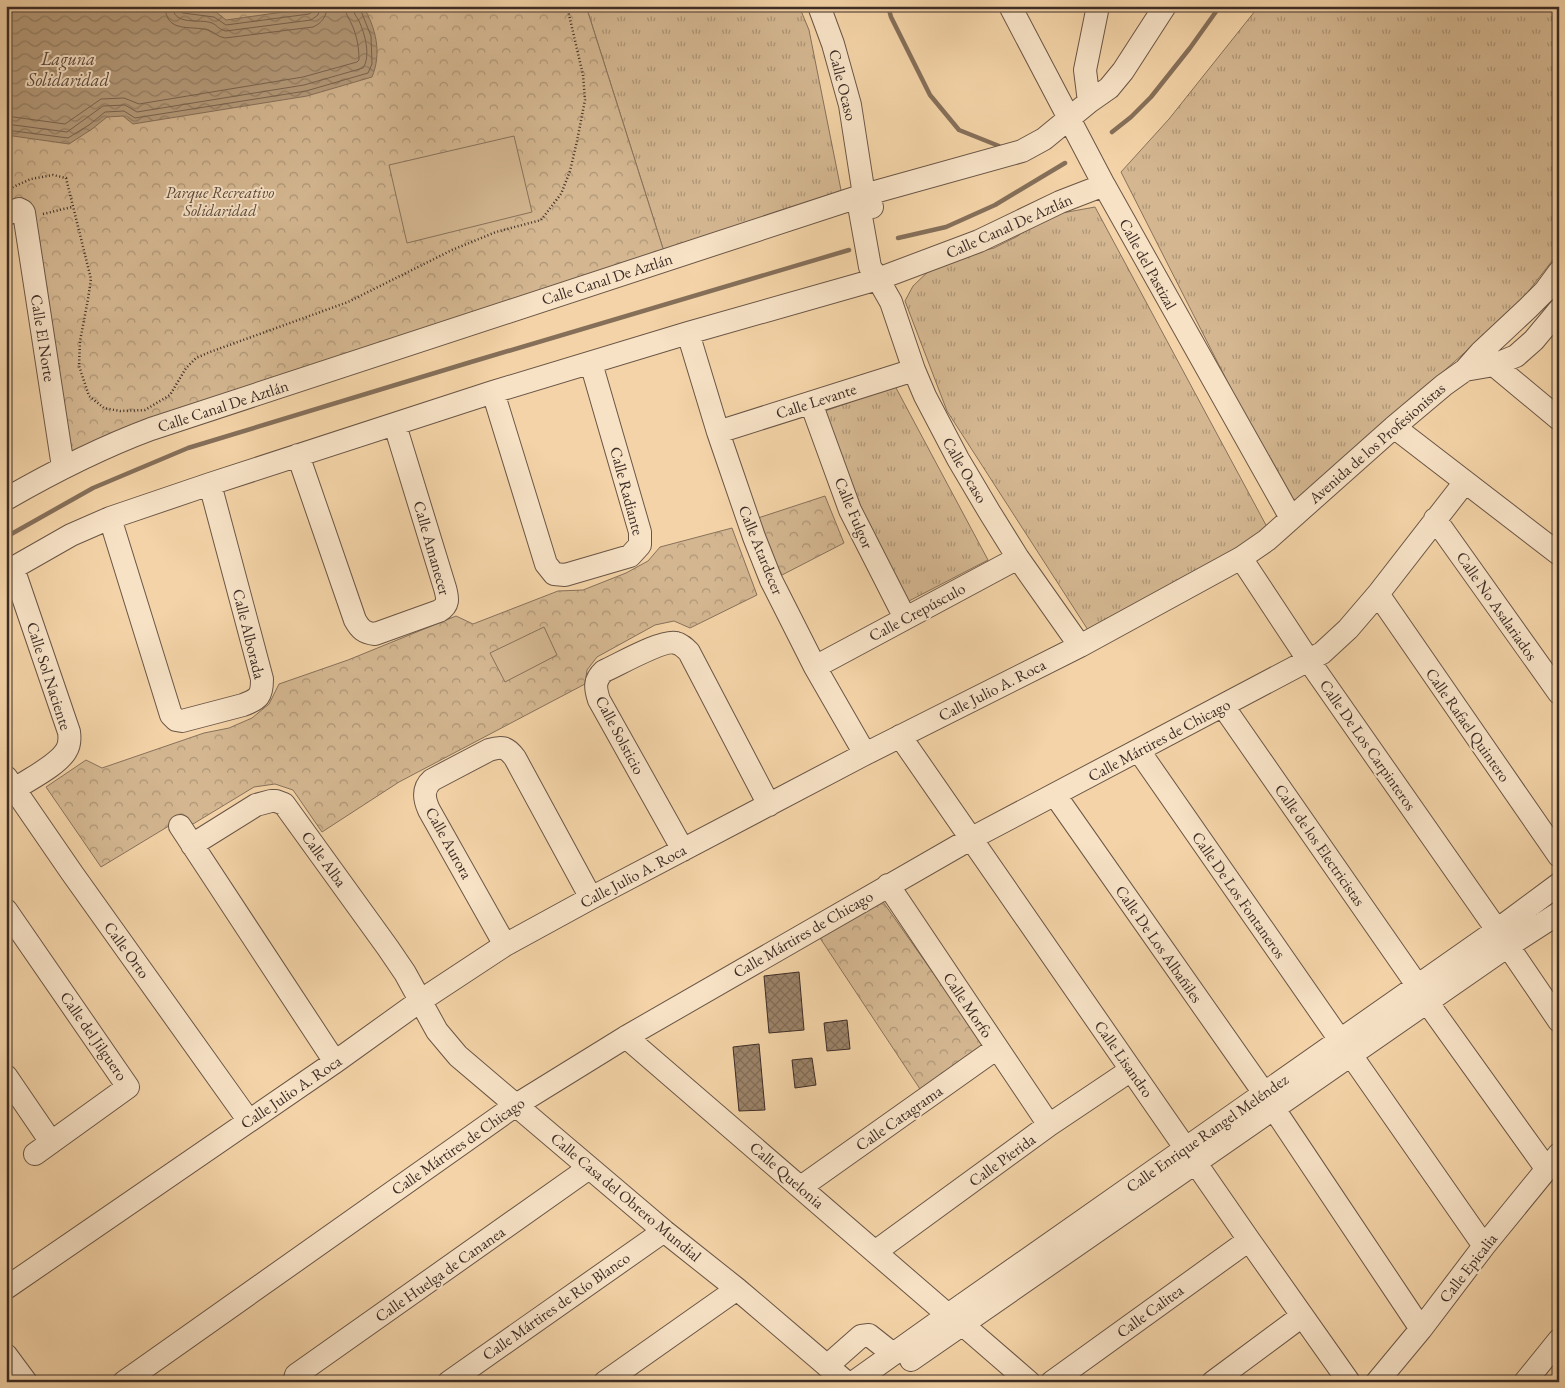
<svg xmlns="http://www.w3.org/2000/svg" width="1565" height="1388" viewBox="0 0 1565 1388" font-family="'EB Garamond',serif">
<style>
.grass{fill:url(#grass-tufts);stroke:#88725c}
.park{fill:url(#park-crowns);stroke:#88725c}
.garden{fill:#d4b791;stroke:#88725c}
.water{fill:url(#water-waves);stroke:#856f59}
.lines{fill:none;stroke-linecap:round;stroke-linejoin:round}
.shore{stroke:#796450;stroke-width:1}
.stream{stroke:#856f59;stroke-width:4.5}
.building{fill:url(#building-cross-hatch);stroke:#3d2d26}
.minor-casing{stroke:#6a5646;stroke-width:24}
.path{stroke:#3d2d26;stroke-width:2.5;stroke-dasharray:1 2.5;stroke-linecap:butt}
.minor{stroke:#f7e2c6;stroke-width:22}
.labels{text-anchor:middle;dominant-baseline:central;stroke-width:4;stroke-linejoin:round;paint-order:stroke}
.street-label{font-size:16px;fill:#3d2d26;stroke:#f7e2c6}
.park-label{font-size:16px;font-style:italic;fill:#5b493b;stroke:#f7e2c6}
.water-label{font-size:18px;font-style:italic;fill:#5b483b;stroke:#f7e2c6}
</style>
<defs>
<pattern id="grass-tufts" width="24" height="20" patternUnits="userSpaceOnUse" patternTransform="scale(1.25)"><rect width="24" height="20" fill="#d4b791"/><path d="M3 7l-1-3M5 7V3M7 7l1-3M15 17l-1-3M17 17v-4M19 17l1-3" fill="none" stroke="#ad9576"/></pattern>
<pattern id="park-crowns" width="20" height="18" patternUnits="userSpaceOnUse" patternTransform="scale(1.25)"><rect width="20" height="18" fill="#d4b791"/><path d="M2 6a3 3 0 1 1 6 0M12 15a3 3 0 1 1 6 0" fill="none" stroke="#ad9576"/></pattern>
<pattern id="water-waves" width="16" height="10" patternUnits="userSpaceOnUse" patternTransform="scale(1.25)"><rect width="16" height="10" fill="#b59b7b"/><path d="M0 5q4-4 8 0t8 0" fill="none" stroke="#947f65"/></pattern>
<pattern id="building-cross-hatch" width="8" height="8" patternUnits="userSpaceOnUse" patternTransform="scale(1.25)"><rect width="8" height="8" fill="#9c8369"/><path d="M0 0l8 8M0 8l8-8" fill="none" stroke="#806c56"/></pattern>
</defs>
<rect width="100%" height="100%" fill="#f3d3a7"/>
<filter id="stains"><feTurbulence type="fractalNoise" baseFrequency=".004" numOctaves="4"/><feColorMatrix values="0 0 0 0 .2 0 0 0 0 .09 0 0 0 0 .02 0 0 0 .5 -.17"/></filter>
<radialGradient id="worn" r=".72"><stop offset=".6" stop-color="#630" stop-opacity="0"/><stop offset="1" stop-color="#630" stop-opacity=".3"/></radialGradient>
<path class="grass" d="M586,6H799L809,30L843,200L666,258Z
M1259,6H1559V252L1517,306L1291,507L1121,172L1169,119Z
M1095,207L1267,527L1234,555L1088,630L947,411L905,301L913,286L934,266L970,254L994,248L1018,236L1034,222L1062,213Z
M895,386L988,560L907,602L864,515L825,411Z"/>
<path class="park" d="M6,6H586L666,258L63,467L25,219L6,215Z
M825,496L844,543L782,575L768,548L758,518Z
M732,528L757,595L690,628L674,621L655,625L597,657L587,670L585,684L399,782L322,832L293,790L275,784L254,787L193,824L182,818L101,867L46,787L86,760L102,768L204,733L229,728L252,718L269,704L279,684L348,660L456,616L473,624L558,591L583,590L626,573L648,561L660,547Z
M881,899L986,1048L922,1092L818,935Z"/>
<path class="garden" d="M514,136L532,212L407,243L389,165Z
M544,627L557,655L505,682L490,653Z"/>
<path class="water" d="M6,6H162L216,12L226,20L326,6H363C376,28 382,53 372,77L307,96L133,124L123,116L107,117L92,129L69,144L6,135Z"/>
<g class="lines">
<path class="shore" d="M165,6C166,34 190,25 208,30C214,32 218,37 225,38L313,27C322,23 327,16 327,6
M172,6C174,27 199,18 212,23C217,25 219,30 226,31L311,20L318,15L320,6
M179,6V11L183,13L214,17L226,25L309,14L313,11L314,6
M6,116L65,124L101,99L124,98L139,104L303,77L357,62L359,60C359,48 357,36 352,25C349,18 345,14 345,6
M6,124L67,132L103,106L125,105L137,112L304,85L363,68C371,56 365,34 359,21C356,16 353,13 353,6
M6,130L68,138L89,125L105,112L124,111L135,118L306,91L368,73L372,64L371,36L359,6"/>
<path class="stream" d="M888,6L891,17L930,95L959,130L999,146
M1112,132L1131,117L1151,97L1190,48L1220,6
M898,238L946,227L995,205L1065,163
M6,537L93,488L188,448L471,362L849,250"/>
</g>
<path class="building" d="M799,972L804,1030L769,1033L764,976Z
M847,1020L850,1049L827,1051L824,1023Z
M759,1044L765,1110L739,1111L733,1047Z
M812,1058L816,1085L795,1088L792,1060Z"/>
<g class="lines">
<defs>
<path id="minor" d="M819,6L833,44L850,105L864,195L872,207
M1010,6L1104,185L1291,518
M1089,102L1085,70L1098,6
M864,195L860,211L870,267L878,279L891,302L914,370L925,396L958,459L990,513L1018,558L1080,646
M6,214L19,209L23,211L24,213L63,467
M688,333L718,432L754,537L771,580L815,667L865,754
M1485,357L1494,365L1559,419
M1465,370L1481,352L1528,308L1545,291L1559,272
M493,392L546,564L554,574L565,575L630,556L640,545V532L591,363
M811,403L850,510L905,618
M1394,427L1559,554
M718,432L914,370
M298,455L355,620C360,629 364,633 375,634L439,611C449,605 448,599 445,588L395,425
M6,499C53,472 100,448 151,429L864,195L1022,151L1044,139L1089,102L1109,88L1123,71L1165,6
M110,518L171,715L176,720L182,721L243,705C259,699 262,696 262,679L210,484
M1435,519L1559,693
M1241,558L1309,661L1497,930
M13,568L69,732C70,739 70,745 66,751C57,766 29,779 15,789
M6,572L71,535L110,518L210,484L493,392L688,333L878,279L979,241L1060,202L1104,185
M1378,594L1559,856
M815,667L1018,558
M1223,706L1417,985
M900,736L1249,1240L1349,1382
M1139,751L1340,1040
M6,777L72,873L249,1121
M1055,795L1264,1093
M180,826L335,1062
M192,845L256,805L271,801H276L284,804L388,948L405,973L437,1031L458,1056L664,1231L737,1289L846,1382
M683,850L599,700C595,688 594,680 604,671C618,665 663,639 676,643C681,644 685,648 689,652L769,805
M888,885L1049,1125
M6,910L128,1087L35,1154
M505,945L429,810C424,799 422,789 432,780L489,750C502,746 507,747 515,758L591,898
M1508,946L1559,1021
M1427,1002L1546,1168
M626,1037L948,1315
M1351,1055L1484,1246
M6,1076L51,1142
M1274,1109L1421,1329
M801,1187L997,1048
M875,1252L1049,1125L1131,1070
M6,1288L335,1062L420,1001L505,945L591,898L865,754L1080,646L1241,558L1267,540L1394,427L1444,385L1465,370L1494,365L1516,356L1534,340L1559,310
M962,1324L1029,1382
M6,1355L26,1382
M911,1360L1508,946L1559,913
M827,1366L861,1336L869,1335L893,1354
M124,1382L516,1105L626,1037L972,838L1322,653L1348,629L1378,594L1465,482
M294,1382L296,1375L589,1168
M449,1382L664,1231
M605,1382L737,1289
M854,1382L948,1315L1497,930L1559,884
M1052,1382L1249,1240
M1213,1382L1302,1316
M1377,1382L1421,1329L1484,1246L1559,1154
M1525,1382L1559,1340"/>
</defs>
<use href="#minor" class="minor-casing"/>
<path class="path" d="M6,190L31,179L53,175L66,178L91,279L88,299L80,341L79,366L89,396L104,408L120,411L145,410L170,395L186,368L196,358L210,352L348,302L452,250L496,232L541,220L561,194L570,171L577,141L585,100L583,75L567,6
M43,214L72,207"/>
<use href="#minor" class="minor"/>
</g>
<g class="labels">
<g class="street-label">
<text transform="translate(843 85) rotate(76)">Calle Ocaso</text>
<text transform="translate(1009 226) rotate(-24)">Calle Canal De Aztlán</text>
<text transform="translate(1148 264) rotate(61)">Calle del Pastizal</text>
<text transform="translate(607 279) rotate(-18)">Calle Canal De Aztlán</text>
<text transform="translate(43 338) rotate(81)">Calle El Norte</text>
<text transform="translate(816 401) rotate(-18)">Calle Levante</text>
<text transform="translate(223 406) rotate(-18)">Calle Canal De Aztlán</text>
<text transform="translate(1377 443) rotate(-41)">Avenida de los Profesionistas</text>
<text transform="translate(965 470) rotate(60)">Calle Ocaso</text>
<text transform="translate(627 491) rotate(75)">Calle Radiante</text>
<text transform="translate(854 513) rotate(67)">Calle Fulgor</text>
<text transform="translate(432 548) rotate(74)">Calle Amanecer</text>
<text transform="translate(761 550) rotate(68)">Calle Atardecer</text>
<text transform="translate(1497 606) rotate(55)">Calle No Asalariados</text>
<text transform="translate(917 612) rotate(-28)">Calle Crepúsculo</text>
<text transform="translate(249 634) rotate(76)">Calle Alborada</text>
<text transform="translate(49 676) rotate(72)">Calle Sol Naciente</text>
<text transform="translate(992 690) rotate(-27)">Calle Julio A. Roca</text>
<text transform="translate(1468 725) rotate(55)">Calle Rafael Quintero</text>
<text transform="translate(620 735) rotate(62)">Calle Solsticio</text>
<text transform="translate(1159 740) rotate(-28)">Calle Mártires de Chicago</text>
<text transform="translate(1368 745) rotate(55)">Calle De Los Carpinteros</text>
<text transform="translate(449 843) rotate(61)">Calle Aurora</text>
<text transform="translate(1320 845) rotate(55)">Calle de los Electricistas</text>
<text transform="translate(324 859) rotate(54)">Calle Alba</text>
<text transform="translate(633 876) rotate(-28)">Calle Julio A. Roca</text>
<text transform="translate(1239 895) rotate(55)">Calle De Los Fontaneros</text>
<text transform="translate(803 934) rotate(-30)">Calle Mártires de Chicago</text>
<text transform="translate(1159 944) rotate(55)">Calle De Los Albañiles</text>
<text transform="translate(127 950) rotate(54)">Calle Orto</text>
<text transform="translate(968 1005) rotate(56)">Calle Morfo</text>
<text transform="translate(94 1036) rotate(55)">Calle del Jilguero</text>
<text transform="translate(1124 1059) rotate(55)">Calle Lisandro</text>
<text transform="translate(291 1092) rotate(-34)">Calle Julio A. Roca</text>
<text transform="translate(899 1118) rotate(-35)">Calle Catagrama</text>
<text transform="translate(1207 1133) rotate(-35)">Calle Enrique Rangel Meléndez</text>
<text transform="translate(458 1146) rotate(-35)">Calle Mártires de Chicago</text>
<text transform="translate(1002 1160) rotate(-36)">Calle Pierida</text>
<text transform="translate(787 1175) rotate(41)">Calle Quelonia</text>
<text transform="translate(626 1197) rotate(40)">Calle Casa del Obrero Mundial</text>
<text transform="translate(1468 1268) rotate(-52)">Calle Epicalia</text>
<text transform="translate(440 1274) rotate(-35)">Calle Huelga de Cananea</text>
<text transform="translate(556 1306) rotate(-35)">Calle Mártires de Río Blanco</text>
<text transform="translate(1150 1311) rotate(-36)">Calle Calitea</text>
</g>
<g class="park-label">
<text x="220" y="192">Parque Recreativo<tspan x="220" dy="18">Solidaridad</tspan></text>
</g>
<g class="water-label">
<text x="68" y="58">Laguna<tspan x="68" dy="21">Solidaridad</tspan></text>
</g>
</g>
<rect width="1565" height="1388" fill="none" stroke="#f3d3a7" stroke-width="25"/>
<rect x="8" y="8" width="1550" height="1373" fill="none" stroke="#3d2d26" stroke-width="2.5"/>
<rect x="12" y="12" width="1540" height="1363" fill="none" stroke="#3d2d26"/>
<rect width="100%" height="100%" filter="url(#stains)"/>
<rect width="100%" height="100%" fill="url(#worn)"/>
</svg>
